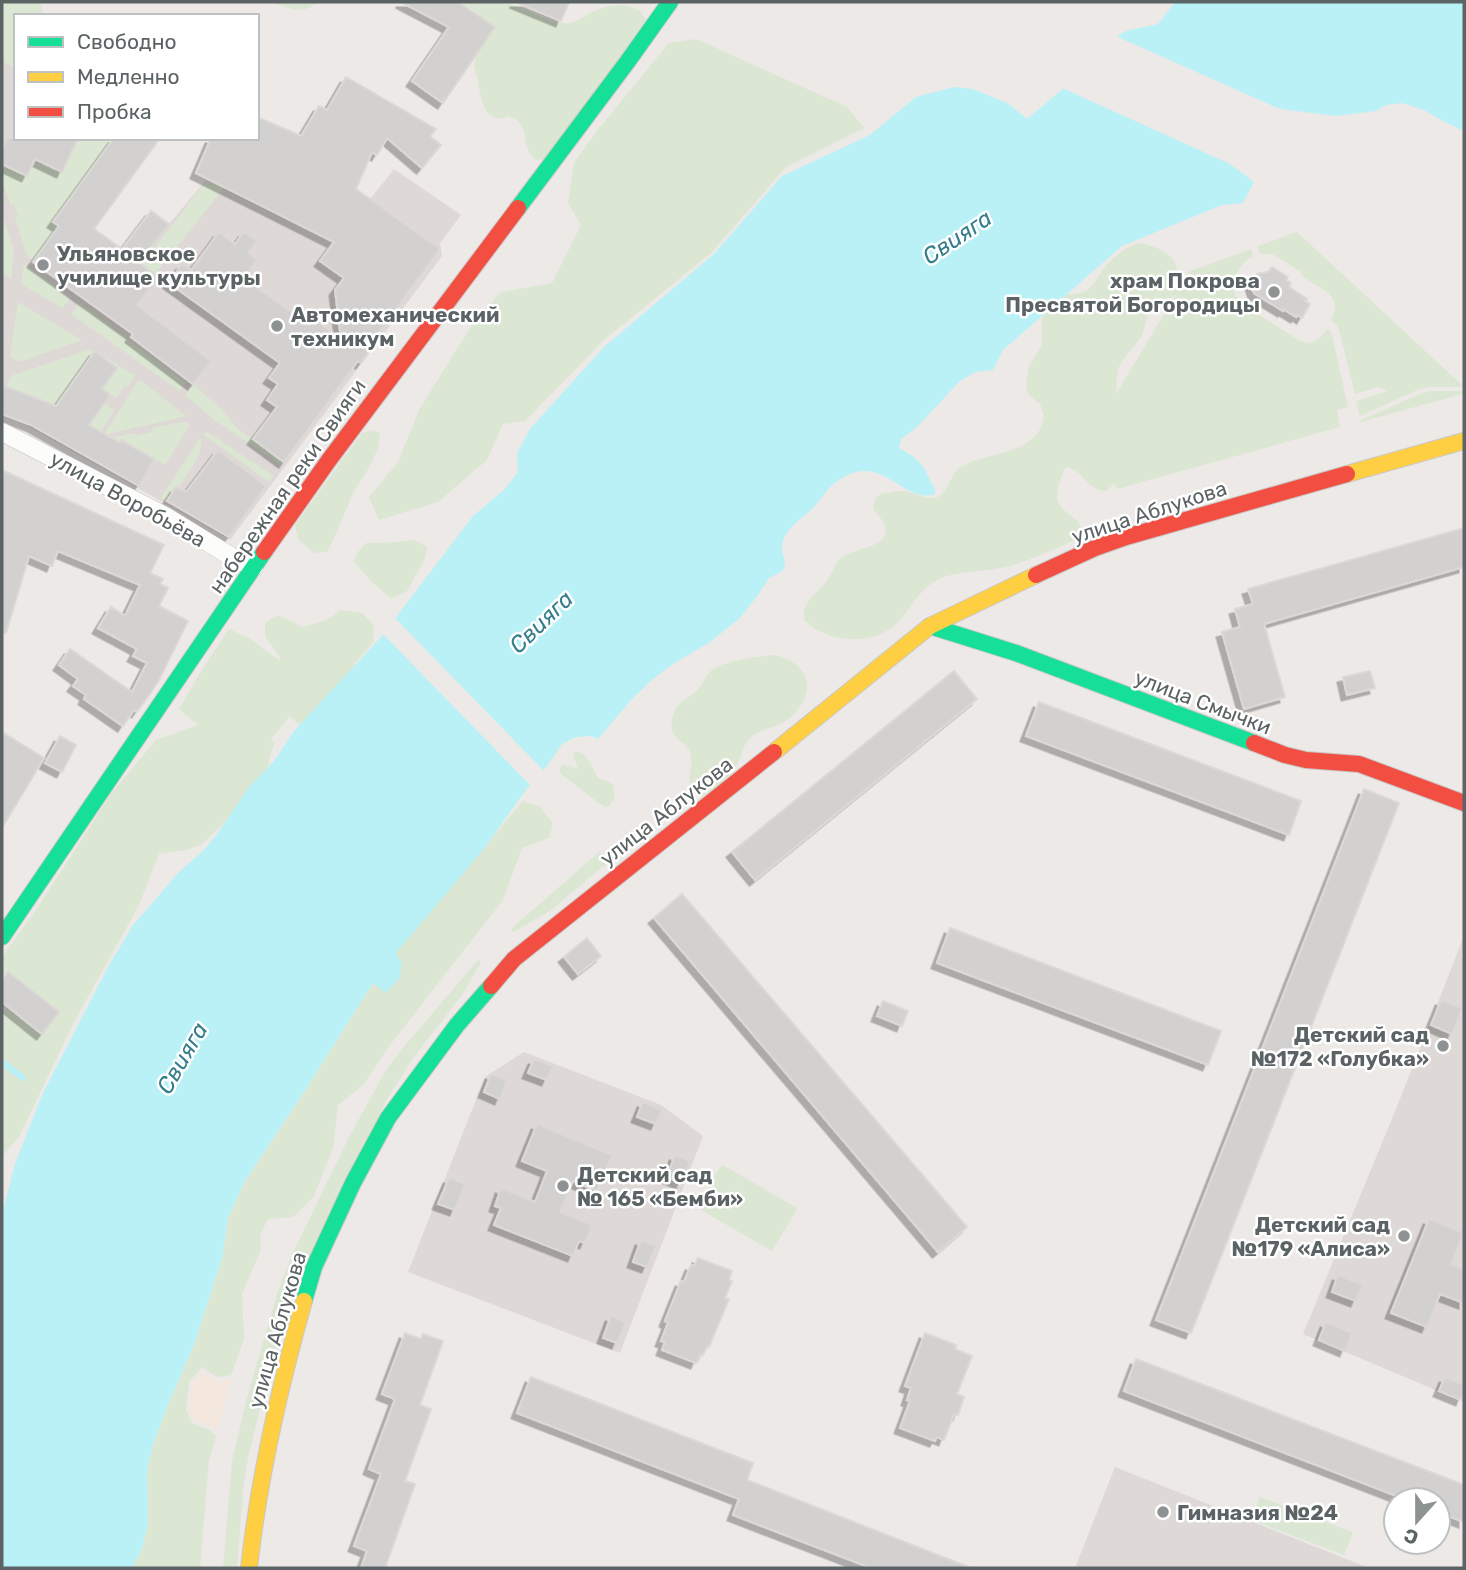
<svg xmlns="http://www.w3.org/2000/svg" width="1466" height="1570" viewBox="0 0 1466 1570" font-family="Rubik,sans-serif">
<style>
.education{fill:#ded9d6}
.green{fill:#dbe7d2;fill-rule:evenodd}
.sand{fill:#f4e7dd}
.water{fill:#baf1f7}
.pier{fill:#ece9e7}
.lines{fill:none;stroke-linecap:round;stroke-linejoin:round}
.stream{stroke:#baf1f7;stroke-width:6}
.building{fill:#d3d0d0;stroke:#dcd8d6;stroke-width:2;filter:url(#shadow)}
.street-casing{stroke:#c8c8c8;stroke-width:19}
.fast-casing{stroke:#c8c8c7;stroke-width:18}
.slow-casing{stroke:#c8c8c7;stroke-width:18}
.jam-casing{stroke:#c8c8c7;stroke-width:18}
.street{stroke:#fcfcfb;stroke-width:18}
.fast{stroke:#16e098;stroke-width:16}
.slow{stroke:#ffcf43;stroke-width:16}
.jam{stroke:#f24e42;stroke-width:16}
.poi-dot{fill:#8e9292;stroke:#fff;stroke-width:2.5}
.labels{text-anchor:middle;dominant-baseline:central;stroke-width:5;stroke-linejoin:round;paint-order:stroke}
.poi-label{font-size:21px;font-weight:bold;fill:#5c6365;stroke:#fff;text-anchor:start}
.street-label{font-size:21px;fill:#5c6365;stroke:#fff}
.water-label{font-size:23px;font-style:italic;fill:#377e8d;stroke:#fff}
</style>
<defs>
<filter id="shadow"><feDropShadow dx="-5.5" dy="5.5" stdDeviation="0" flood-color="#0004"/></filter>
</defs>
<rect width="100%" height="100%" fill="#ece9e7"/>
<path class="education" d="M2,27L16,33V138H114L75,192L119,291L170,223L207,179L300,225L323,176L371,198L394,169L461,215L440,243L442,256L230,540L29,427L2,416Z
M1464,936V1402L1303,1334L1396,1109Z
M524,1052L661,1105L703,1136L620,1353L408,1272L485,1077Z
M1115,1467L1369,1568H1075Z"/>
<path class="green" d="M2,2H41L43,16H16V68L4,62L2,66Z
M272,2H319C301,15 291,9 272,2Z
M460,2C474,2 490,0 503,2C523,5 549,26 570,23C578,21 586,15 594,11C611,4 637,0 646,20L547,159L536,160C519,147 533,124 509,116C485,127 481,99 478,82C478,77 475,71 474,66C474,51 493,39 485,24C481,14 469,7 460,2Z
M696,39L847,107L864,128L786,167L711,253L604,340L525,421L503,424L487,460L438,502L379,520L369,497L398,462L420,408L472,325L501,292L552,283L581,225L568,203L574,163L596,132L669,43Z
M78,138H113L74,192L80,197L34,261L27,256L15,218L18,216L14,205L11,206L2,180V164L27,177L34,162L41,165L43,163L62,172Z
M207,180L224,188L155,274L142,264Z
M2,213L14,251L11,279L2,274Z
M1297,232L1464,387H1431L1417,390L1360,416L1356,401L1388,391L1379,387L1355,394L1338,326L1331,320L1335,310V303L1329,293L1303,277L1300,271L1274,255L1260,253L1258,246Z
M1138,243C1168,248 1182,260 1178,290L1190,271L1251,249L1253,256C1236,267 1225,288 1242,304L1300,341C1314,346 1320,339 1327,329L1331,331L1348,407L1337,410L1340,427L1117,489L1114,483L1107,491C1086,491 1085,470 1066,467C1061,475 1055,492 1058,502C1063,517 1091,518 1076,539C1058,548 1026,562 1006,567C987,571 966,571 947,576C920,584 915,605 897,623C873,647 827,643 804,620C803,600 814,597 825,583C831,576 834,566 840,559C851,548 884,549 886,532C888,524 877,515 873,508L875,500L880,494C887,493 894,491 901,491C912,491 922,499 933,498C949,497 949,473 961,467C985,453 1021,456 1039,431C1041,427 1043,421 1044,416L1040,404L1028,394L1026,383L1029,366L1042,345V319L1044,311L1059,294C1066,294 1074,295 1081,293C1090,290 1095,282 1100,274C1110,260 1121,249 1138,243ZM1175,295V296L1116,394C1117,385 1116,375 1119,367C1124,354 1136,347 1142,335C1145,327 1146,316 1152,309C1158,302 1169,302 1175,295Z
M24,264L71,297L62,308L21,284Z
M18,302L82,340L19,362L10,357Z
M80,303L186,383L180,391L71,314Z
M95,350L135,376L128,386L125,385L116,398L103,389L118,368L94,351L39,429L30,425L41,399L7,386L11,376L85,351Z
M139,379L186,416L104,435Z
M193,384L222,410L237,428L284,462L281,465L213,419L185,395Z
M1432,391H1461L1462,394L1361,422V420L1422,393Z
M97,398L114,410L101,431L82,420Z
M187,421L189,426L165,465L121,440L106,467L110,438L134,433L136,436L153,432L152,428Z
M371,430L380,433L378,449L367,471L354,491L336,534L327,552L314,553L298,539L295,525L362,433Z
M207,432L274,476L269,482L203,434Z
M200,438C205,455 188,472 179,487L176,486L167,501L161,498Z
M415,540L427,547L424,561L407,591L391,599L372,582L353,561L358,552L366,543H385Z
M341,610L362,613L374,625L373,643L355,663L338,697L323,711L298,724L290,716L271,739L274,743L262,787L201,845L186,850L159,854L139,905L73,1024L19,1137L2,1156V957L38,907L111,794L156,740L198,725L179,709L203,668L229,629L249,638L280,661V657L265,636V623L278,615L302,627L327,620Z
M775,655C787,658 799,663 805,676C812,693 799,713 784,722C774,728 759,729 750,738C741,747 741,762 733,772C725,781 712,789 703,796C680,786 694,773 691,755C689,744 674,740 672,729C671,723 672,719 674,713C679,699 692,698 700,687C705,680 707,671 717,667C734,659 756,657 775,655Z
M575,751C588,753 592,768 598,778L609,782L614,786V799L609,806L605,807L600,804L561,774L559,769L563,764L577,769V765L573,755Z
M523,801L539,806L553,823L549,838L522,848L503,900L390,1045L364,1084L338,1105L333,1148L314,1196L293,1217L268,1219L260,1235L261,1250L242,1294L244,1339L231,1375L217,1377L202,1367L189,1382L186,1410L192,1423L210,1430L216,1436L209,1460L200,1568H132L142,1549L148,1523L147,1470L153,1445L166,1409L194,1345L222,1259L228,1218L245,1181L304,1092L373,982L399,948Z
M599,852L608,862L550,911L513,932L511,929Z
M478,960L481,962L462,995L413,1058L386,1101L296,1285L271,1361L248,1458L243,1489L237,1568H223L232,1462L245,1405L277,1294L292,1255L349,1137L386,1070L407,1043Z
M723,1165L797,1208L796,1211L772,1251L701,1210L699,1204L720,1167Z
M1260,1497L1353,1532L1344,1555L1251,1520Z"/>
<path class="sand" d="M203,1372L216,1382L231,1380L218,1429L194,1420L189,1411L192,1384Z"/>
<path class="water" d="M1175,2H1464V131L1443,121L1424,110L1402,103L1386,105L1376,111L1336,116L1288,110L1257,104L1202,97L1191,127L1222,158L1254,182L1243,203L1222,205L1122,246L1003,350L993,370L976,372L960,381L916,428L901,439L899,448C907,452 918,459 923,467C928,473 929,481 935,488V494C903,505 882,450 839,480C827,488 822,498 813,508C802,519 785,528 782,545C781,552 785,559 785,567L781,572L769,578L758,595L740,618L710,642L673,664L653,679L632,699L598,739L591,736L576,737L562,744L545,769L528,787L483,850L396,953L402,964L399,979L386,993L373,983L304,1092L245,1181L228,1218L222,1259L194,1345L166,1409L153,1445L147,1470L148,1523L142,1549L132,1568H2L3,1211L15,1164L42,1095L109,965L133,925L179,872L204,850L220,830L249,787L274,761L294,731L381,637L473,516L505,489L518,472L517,453L530,429L604,347L714,254L782,176L870,135L916,97L954,87L973,89L1009,104L1027,119L1076,78L1094,41L1117,37L1126,31L1158,24Z"/>
<path class="pier" d="M1111,34L1291,114L1257,107L1234,111L1204,101L1195,125L1207,130L1217,141L1225,156L1241,169L1060,87L1073,76L1086,44L1093,37Z
M393,616L546,773L532,787L381,632Z"/>
<g class="lines">
<path class="stream" d="M2,1062L23,1078"/>
</g>
<path class="building" d="M401,2H458L495,27L443,103L412,81L449,27Z
M515,2H569L561,21Z
M346,77L436,129L430,136L441,145L422,168L387,138L377,155L372,152L356,189L440,249L373,340L376,342L361,363L358,361L284,462L253,439L277,407L267,400L278,384L269,378L280,363L169,283L182,264L191,270L219,232L235,244L244,232L257,241L248,253L257,260L244,278L308,324L313,318L341,339L335,290L344,278L320,261L334,242L196,173L211,138H257V117L301,136L319,106L327,110Z
M7,138H78L62,172L35,159L27,176L2,164V149Z
M114,138H160L94,229L122,249L151,211L169,224L139,263L158,277L137,305L211,361L193,384L131,337L133,334L33,262L59,226L53,222Z
M1272,267L1288,277L1286,280L1291,283L1289,287L1307,299L1305,301L1310,304L1302,318L1298,315L1296,317L1283,309V311L1254,293L1251,284L1257,274L1268,272Z
M95,351L117,368L102,389L110,395L89,425L120,443L121,440L154,459L139,486L31,425L2,414V385L56,406Z
M218,450L266,486L229,537L167,501L176,487L186,492Z
M2,470L164,545L150,573L163,579L160,584L168,588L159,606L188,621L158,682L137,712L134,710L123,726L84,699L86,695L73,686L78,679L59,665L70,649L132,692L147,663L133,656L137,649L98,628L111,607L125,616L140,585L58,551L52,566L29,556L6,633H2Z
M1464,528V567L1264,624L1285,697L1244,709L1222,632L1240,627L1235,609L1253,604L1248,589Z
M954,671L977,699L755,880L732,852Z
M1370,671L1375,688L1347,695L1343,677Z
M1039,702L1301,801L1289,835L1026,736Z
M2,732L44,758L2,828Z
M60,736L76,745L62,772L45,763Z
M1364,789L1399,803L1191,1333L1156,1320Z
M682,894L967,1227L938,1252L654,918Z
M950,928L1221,1031L1208,1065L937,963Z
M587,938L601,956L578,974L564,957Z
M8,972L59,1012L42,1034L2,1002V981Z
M1441,1000L1462,1008L1452,1034L1431,1025Z
M883,1001L908,1011L902,1026L877,1016Z
M534,1059L553,1066L547,1080L528,1073Z
M491,1074L507,1081L500,1099L484,1092Z
M643,1102L662,1110L656,1124L637,1117Z
M537,1124L612,1155L597,1191L573,1181L560,1212L592,1225L585,1243L579,1241L573,1256L494,1225L501,1208L495,1206L501,1188L535,1202L547,1171L522,1161Z
M675,1155L690,1161L681,1183L667,1177Z
M449,1178L465,1184L455,1210L438,1204Z
M1429,1219L1464,1233L1451,1264L1464,1270V1303L1440,1294L1427,1327L1391,1313Z
M641,1240L656,1246L647,1267L633,1262Z
M698,1258L732,1271L729,1280L732,1281L725,1298L729,1299L709,1347L707,1346L703,1355L700,1354L696,1363L662,1350L665,1342L661,1341L668,1323L665,1321L681,1281L684,1282L691,1265L694,1266Z
M1338,1275L1363,1285L1356,1301L1332,1292Z
M611,1316L626,1322L617,1343L603,1338Z
M1326,1322L1352,1333L1345,1351L1319,1340Z
M405,1333L421,1339L423,1334L443,1341L420,1405L431,1409L405,1481L415,1484L385,1568H361L367,1551L354,1546L381,1474L369,1469L395,1399L382,1394Z
M925,1333L956,1345L955,1349L972,1356L957,1394L964,1397L958,1415L954,1414L944,1440L937,1437L935,1441L900,1428L910,1401L907,1400L911,1388L905,1386Z
M1136,1359L1464,1485V1522L1438,1512V1500H1407L1124,1391Z
M531,1377L753,1463L747,1480L971,1568H871L733,1515L739,1499L517,1413Z
M1445,1377L1464,1385V1392L1461,1400L1439,1391Z"/>
<g class="lines">
<defs>
<path id="street" d="M2,432L165,516L235,559L254,567"/>
<path id="fast" d="M518,208L628,61L670,2
M930,626L1016,653L1254,743
M2,937L264,552
M304,1301L314,1267L353,1183L388,1118L457,1025L491,986"/>
<path id="slow" d="M1347,474L1464,441
M774,752L930,626L1036,575
M249,1568C259,1477 279,1389 304,1301"/>
<path id="jam" d="M264,552L329,460L518,208
M1036,575L1095,548L1126,537L1347,474
M1254,743L1285,755L1306,760L1359,764L1464,803
M491,986L514,959L774,752"/>
</defs>
<use href="#street" class="street-casing"/>
<use href="#fast" class="fast-casing"/>
<use href="#slow" class="slow-casing"/>
<use href="#jam" class="jam-casing"/>
<use href="#street" class="street"/>
<use href="#fast" class="fast"/>
<use href="#slow" class="slow"/>
<use href="#jam" class="jam"/>
</g>
<g class="poi-dot">
<circle cx="43" cy="265" r="7"/>
<circle cx="1274" cy="292" r="7"/>
<circle cx="277" cy="326" r="7"/>
<circle cx="1443" cy="1046" r="7"/>
<circle cx="563" cy="1186" r="7"/>
<circle cx="1404" cy="1236" r="7"/>
<circle cx="1163" cy="1512" r="7"/>
</g>
<g class="labels">
<g class="poi-label">
<text x="57" y="253">Ульяновское<tspan x="57" dy="24">училище культуры</tspan></text>
<text x="1260" y="280" text-anchor="end">храм Покрова<tspan x="1260" dy="24">Пресвятой Богородицы</tspan></text>
<text x="291" y="314">Автомеханический<tspan x="291" dy="24">техникум</tspan></text>
<text x="1429" y="1034" text-anchor="end">Детский сад<tspan x="1429" dy="24">№172 «Голубка»</tspan></text>
<text x="577" y="1174">Детский сад<tspan x="577" dy="24">№ 165 «Бемби»</tspan></text>
<text x="1390" y="1224" text-anchor="end">Детский сад<tspan x="1390" dy="24">№179 «Алиса»</tspan></text>
<text x="1177" y="1512">Гимназия №24</text>
</g>
<g class="street-label">
<text transform="translate(287 486) rotate(-55)">набережная реки Свияги</text>
<text transform="translate(128 499) rotate(29)">улица Воробьёва</text>
<text transform="translate(1149 512) rotate(-18)">улица Аблукова</text>
<text transform="translate(1203 702) rotate(21)">улица Смычки</text>
<text transform="translate(666 811) rotate(-38)">улица Аблукова</text>
<text transform="translate(277 1330) rotate(-74)">улица Аблукова</text>
</g>
<g class="water-label">
<text transform="translate(957 237) rotate(-34)">Свияга</text>
<text transform="translate(541 622) rotate(-44)">Свияга</text>
<text transform="translate(182 1058) rotate(-60)">Свияга</text>
</g>
</g>
<rect width="1466" height="1570" fill="none" stroke="#5c6365" stroke-width="7"/>
<rect x="14" y="14" width="245" height="126" fill="#ffffff" stroke="#bec1c1" stroke-width="2"/>
<rect x="28" y="37" width="35" height="10" fill="#16e098" stroke="#bec1c1" stroke-width="2"/>
<text x="77" y="49" font-size="21" fill="#5c6365">Свободно</text>
<rect x="28" y="72" width="35" height="10" fill="#ffcf43" stroke="#bec1c1" stroke-width="2"/>
<text x="77" y="84" font-size="21" fill="#5c6365">Медленно</text>
<rect x="28" y="107" width="35" height="10" fill="#f24e42" stroke="#bec1c1" stroke-width="2"/>
<text x="77" y="119" font-size="21" fill="#5c6365">Пробка</text>
<g transform="translate(1417 1521) rotate(201)"><circle r="33" fill="#ffffff" stroke="#bec1c1" stroke-width="2"/>
<path d="M0-5L12 26L0 18L-12 26Z" fill="#8e9292"/>
<text y="-10" font-size="19" font-weight="bold" text-anchor="middle" fill="#5c6365">С</text>
</g>
</svg>
